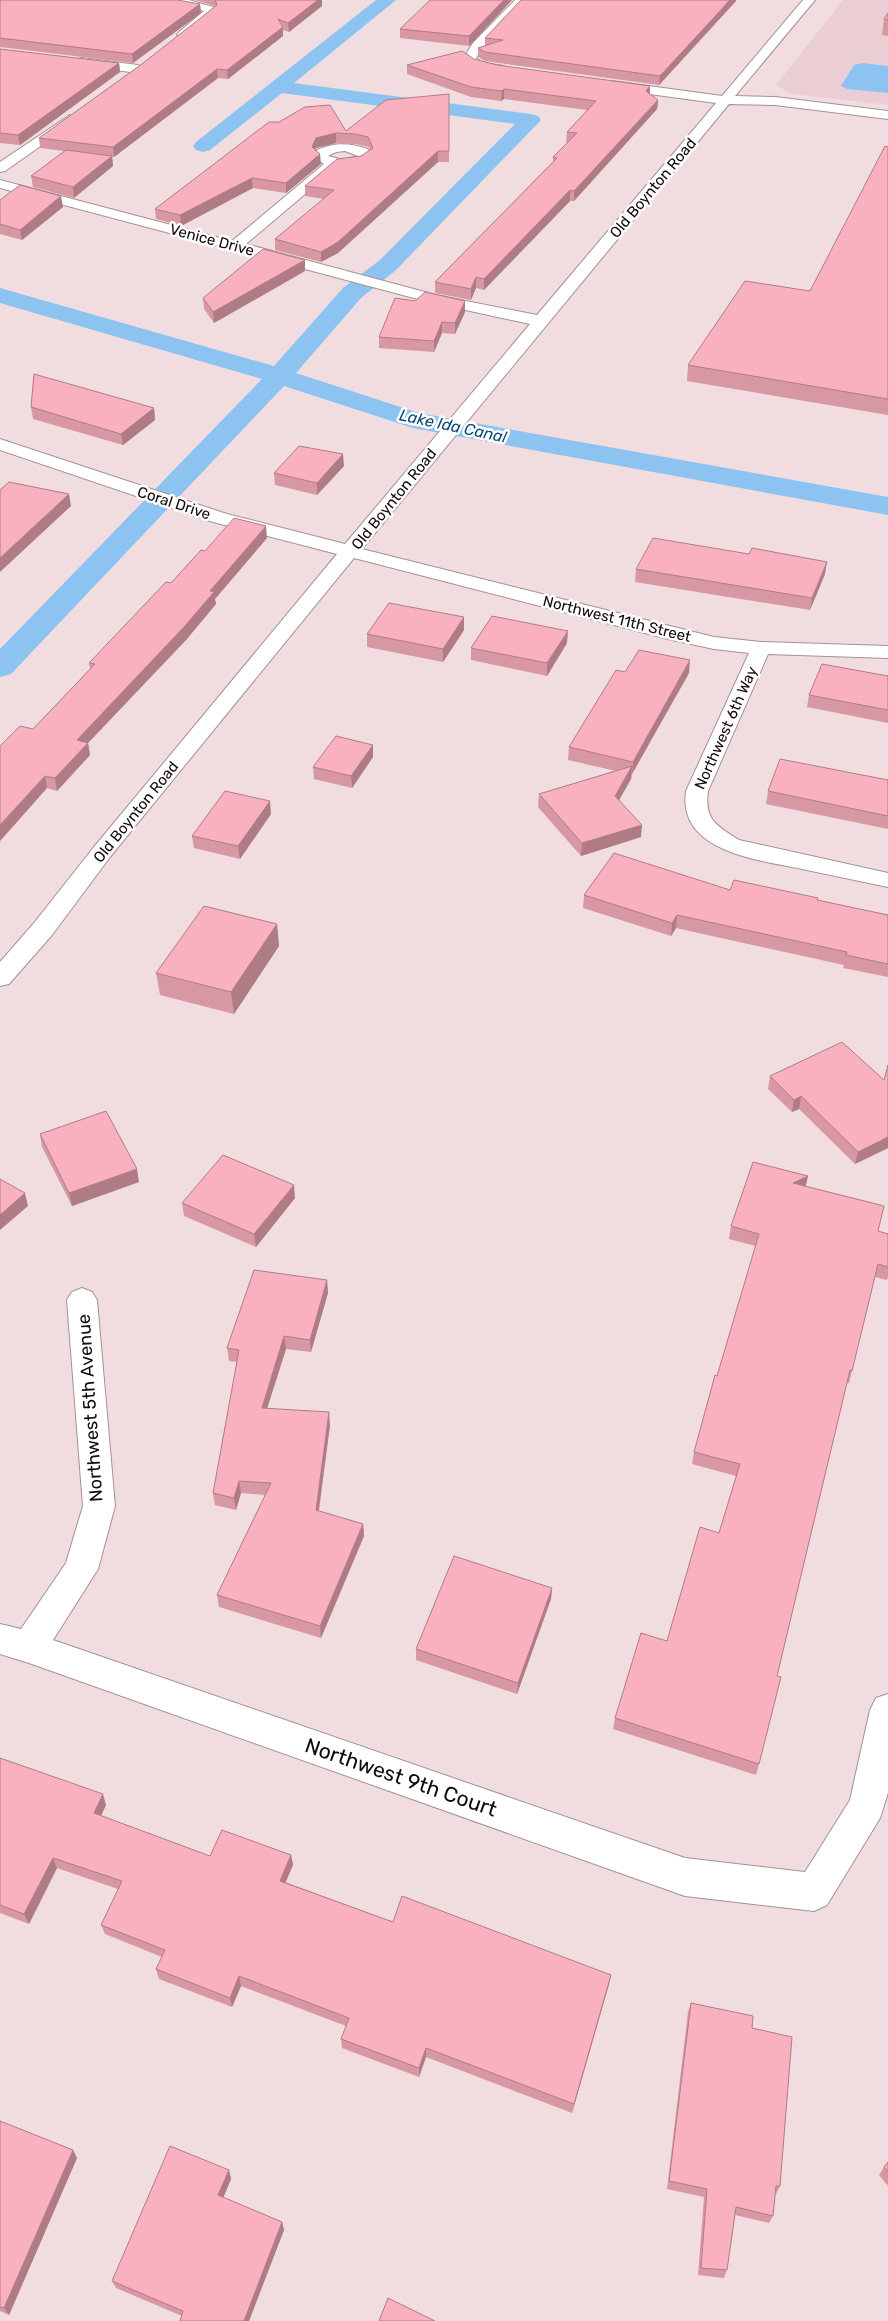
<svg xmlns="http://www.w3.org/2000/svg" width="888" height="2321" viewBox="0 0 888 2321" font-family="Rubik,sans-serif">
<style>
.built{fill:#ebced3}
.water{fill:#8cc3f1}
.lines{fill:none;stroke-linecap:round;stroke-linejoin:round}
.canal{fill:#8cc3f1;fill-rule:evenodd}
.minor-casing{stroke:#a49194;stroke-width:2}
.minor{fill:#fff;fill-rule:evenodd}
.wall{fill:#d798a4}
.shaded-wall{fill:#af7c86}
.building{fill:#fab1bf;stroke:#af7c86}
.labels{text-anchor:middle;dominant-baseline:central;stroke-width:5;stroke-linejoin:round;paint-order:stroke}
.far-street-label{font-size:15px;fill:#110a0c;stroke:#fff}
.far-water-label{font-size:16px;font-style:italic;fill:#0a4b76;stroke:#fff}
.street-label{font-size:18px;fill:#110a0c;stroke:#fff}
.near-street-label{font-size:21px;fill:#110a0c;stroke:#fff}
</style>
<rect width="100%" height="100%" fill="#f1dde0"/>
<path class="built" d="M843,0H888V105L791,94L776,85Z"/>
<path class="water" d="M862,63L888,66V93L847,89L841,86L854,65Z"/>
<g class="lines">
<path class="canal" d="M376,0H396L294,83L531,114L538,116L541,120L396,270L361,298L296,373L419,413L888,497V515L413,428L284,386L11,674L0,677V649L262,379L0,303V288L274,366L343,288L380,260L515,124L282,93L210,150L203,152L196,150L193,146L196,142Z"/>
<defs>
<path id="minor" d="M153,0H189L213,7L217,13L187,38L183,39L177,35L179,32L204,11C192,7 160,7 153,0Z
M515,0H527L482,48L476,58L483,63L504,66L506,69L504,72C491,75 472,69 463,59L473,43Z
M803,0H815L735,96L775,97L888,111V119L775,105L729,104L362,549L714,637L761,642L888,646V658L768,654L708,791C704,820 717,826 739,840L888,873V887C859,881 830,875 802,869C759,860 677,852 686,791L749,653L714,649L672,640L354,558L110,857L52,935L9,984L0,986V962L34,923L94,847L337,554L213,522L0,450V439L227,514L345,544L530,324L429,302L0,188V180L232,241L324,164L314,157L317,150C336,142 349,143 368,149L372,157C364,167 349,168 337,167L246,244L436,295L537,315L716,103L612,89L608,88L606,85L608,82L612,81L722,96ZM345,151L358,156L343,160L328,156L336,152Z
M82,58L138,65L144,69L138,73L78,65L76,62L78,59Z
M70,115L77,119L75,122L5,171L0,172V162Z
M82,1288L92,1292L97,1300L115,1506L98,1569L53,1640L685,1858L805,1872L850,1800L870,1710L876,1698L888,1694V1793L880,1818L827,1905L814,1911L685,1896L29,1663L0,1654V1624L21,1629L66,1563L83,1506L67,1300L72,1292Z"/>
</defs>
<use href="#minor" class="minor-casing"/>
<use href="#minor" class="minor"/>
</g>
<path class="wall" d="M0,0L200,4L201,13L133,63L0,47Z
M195,0H322V6L289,32L283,30V36L228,79L218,78L114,157H112L113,166L74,198L33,187L31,176L64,151L40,148L39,138L142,64L215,7V6Z
M512,0L469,46L400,38V29Z
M736,1L659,85L485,61L478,57V48L485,46V38Z
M888,13V36L882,35L884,19Z
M0,49L119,63L120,72L20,145L0,143Z
M474,59L497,65L650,94L658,100L657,109L574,201H570L484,290L476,288L471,300L435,293V282L553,162V157L568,142H566L567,132L587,110L504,99L501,101L471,97L407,74V65Z
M449,94V162H438L338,253L321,262L275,250V239L324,199L305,196V186L361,156L370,150L369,147L355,144L336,143L316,148L315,150L321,164L286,193L253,188L181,226L156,219L155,209L269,122L346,131Z
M888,147V415L687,381L688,365L810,291Z
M0,200L63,207L22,240L0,234Z
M305,271L214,323L204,309L203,298Z
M465,312L455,334L442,333L434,352L379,348V337Z
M31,407L154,408L155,420L123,445L33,419Z
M344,466L317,495L275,485L274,473Z
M267,538L215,599L216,604L186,640L88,743L90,755L57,791L47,788L0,841V746L33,729L90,669L89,663L205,551Z
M636,569L825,574L810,610L635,582Z
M464,617V630L443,662L367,647V634Z
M567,643L547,676L471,660V648Z
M625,672L689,673L632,774L631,779L619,800L641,837L581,856L538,807L539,794L616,771L568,760L569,747Z
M888,676V723L807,707L809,695Z
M373,745V757L352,788L314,779L313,767Z
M888,780V829L766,804L768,791Z
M271,814L240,859L194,848L192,836Z
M730,890L817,900L888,915V977L843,968L844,965L676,928L671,936L583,908L584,895Z
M277,924L279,946L234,1014L160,995L156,973Z
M888,1065V1148L855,1164L799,1109L792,1112L768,1089L770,1076L884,1080Z
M40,1134L139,1182L72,1206L42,1147Z
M808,1176L805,1187L878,1231L888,1234V1277L887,1280L875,1277L852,1371L849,1383H847L777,1676L759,1764L756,1775L613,1729L615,1718L667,1641L719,1533L736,1476L692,1464L694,1452L717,1376L756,1246L729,1239L731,1226Z
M295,1198L256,1247L184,1216L182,1203Z
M327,1280L328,1293L311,1352L286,1349L267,1409L330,1425L319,1511L363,1524L364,1536L321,1638L219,1607L217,1595L265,1495L241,1493L236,1510L215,1505L213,1493L237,1362L229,1361L227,1348Z
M552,1588L551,1599L517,1694L416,1660V1649Z
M0,1758L106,1805L101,1816L210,1856L291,1855L293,1865L285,1882L393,1922L611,1975L609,1984L572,2113L426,2057L419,2077L342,2048L341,2039L346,2026L241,1986L232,2007L159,1979L156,1969L162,1957L105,1934L101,1925L118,1889L57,1868L29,1924L0,1913Z
M691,2003L752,2028L780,2186L776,2194H775L773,2216L769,2223L735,2215L727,2270L724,2278L698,2275L704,2197L667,2189L688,2012Z
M0,2121L73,2150L77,2158L9,2315L0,2311Z
M888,2162V2186L879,2175L884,2167Z
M229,2170L231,2179L223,2198L282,2222L284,2230L249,2321H180L182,2316L116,2288L112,2281Z"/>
<path class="shaded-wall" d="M318,0H322V6L289,32L288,23Z
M504,0H512L469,46V36Z
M730,0H736V1L659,85L660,76Z
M200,4L201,13L133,63L132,54Z
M283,27V36L228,79L227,70Z
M119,63L120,72L20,145L18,135Z
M217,69L218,78L114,157L113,147Z
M650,86V96L646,91Z
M504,89V99L501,101L502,91Z
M658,100L657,109L574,201V191Z
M336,133V143L316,148L312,158V147L316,138Z
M438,151V162L338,253L321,262V252Z
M320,154L321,164L286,193V183Z
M112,156L113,166L74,198L73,187Z
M252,178L253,188L181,226L180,215Z
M570,190V201L484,290V279Z
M61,196L63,207L22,240L20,230Z
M305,260V271L214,323L213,312Z
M476,277V288L471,300V289Z
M465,301V312L455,334V323Z
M442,322V333L434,352V341Z
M154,408L155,420L123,445L121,434Z
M343,454L344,466L317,495V483Z
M69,494L71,506L0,572V558Z
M266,526L267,538L215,599L216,604L186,640L88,743L90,755L57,791L55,778L77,740L210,591Z
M827,562L825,574L810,610L812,598Z
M464,617V630L443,662V649Z
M568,631L567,643L547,676V663Z
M690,660L689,673L632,774L633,762Z
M373,745V757L352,788L351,776Z
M632,766L631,779L614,809L615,796Z
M45,776L47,788L0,841V825Z
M270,801L271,814L240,859L238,846Z
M642,825L641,837L581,856L582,843Z
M677,915L676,928L671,936L672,923Z
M277,924L279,946L234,1014L231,992Z
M801,1096L799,1109L792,1112L794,1100Z
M888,1137V1148L855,1164L858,1152Z
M137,1169L139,1182L72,1206L69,1193Z
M808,1176L805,1189L793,1183Z
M294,1185L295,1198L256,1247L254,1234Z
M25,1193L28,1206L0,1230V1215Z
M327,1280L328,1293L311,1352L310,1340Z
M284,1336L286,1349L263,1421L262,1408Z
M329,1412L330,1425L317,1522L316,1510Z
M239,1481L241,1493L236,1510L234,1498Z
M363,1524L364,1536L321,1638L320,1626Z
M552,1588L551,1599L517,1694L518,1683Z
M103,1794L106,1805L97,1823L94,1813Z
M291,1855L293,1865L282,1891L280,1881Z
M53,1858L57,1868L29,1924L24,1914Z
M611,1975L609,1984L572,2113L574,2104Z
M239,1976L241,1986L232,2007L230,1998Z
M426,2048V2057L419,2077V2068Z
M73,2150L77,2158L9,2315L4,2308Z
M229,2170L231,2179L221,2203L218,2195Z
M282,2222L284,2230L249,2321H244Z"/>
<path class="building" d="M0,0H178L200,4L132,54L0,38Z
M215,0H318L288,23L278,19L283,27L227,70L217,69L113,147L39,138L142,64L217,5Z
M430,0H504L469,36L400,29Z
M521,0H730L660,76L485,52L478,48L503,40L485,38Z
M888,13V20L884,19Z
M0,49L119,63L18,135L0,133Z
M462,51L474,59L497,65L650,86L646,91L658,100L574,191L570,190L484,279L476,277L471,289L435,282L557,158L553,157L577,133L567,132L596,101L504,89L502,91L471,87L407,65Z
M449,94V151H438L338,242L321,252L275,239L334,190L305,186L337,159L361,156L373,148L368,137L355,134L336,133L316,138L312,147L320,154L286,183L252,178L180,215L155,209L269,122H279L305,107L330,105L346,131L386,100Z
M885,146L888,147V399L688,365L745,281L810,291Z
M66,150L112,156L73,187L31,176Z
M20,185L61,196L20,230L0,224V200Z
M263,249L305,260L213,312L203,298Z
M425,292L465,301L455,323L442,322L434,341L379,337L395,298L415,301Z
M34,374L154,408L121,434L31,407Z
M299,446L343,454L317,483L274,473Z
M9,482L69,494L0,558V490Z
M234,518L266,526L210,591L214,592L184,627L77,740L88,743L55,778L45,776L0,825V746L20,726L33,729L95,664L89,663L166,582L171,583L201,550L205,551Z
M653,538L749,554L752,548L827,562L812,598L636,569Z
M389,603L464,617L443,649L367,634Z
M492,616L568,631L547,663L471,648Z
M639,650L690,660L633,762L569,747L616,670L625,672Z
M822,664L888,676V710L809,695Z
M336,736L373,745L351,776L313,767Z
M780,759L888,780V816L768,791Z
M632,766L615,796L642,825L582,843L539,794Z
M225,791L270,801L238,846L192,836Z
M614,853L730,890L734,880L818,898L817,900L888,915V964L846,955L847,952L677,915L672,923L584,895Z
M204,906L277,924L231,992L156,973Z
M842,1042L884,1080L888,1065V1137L858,1152L801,1096L794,1100L770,1076Z
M106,1111L137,1169L69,1193L40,1134Z
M223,1155L294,1185L254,1234L182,1203Z
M753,1162L808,1176L793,1183L884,1206L878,1231L888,1234V1267L878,1264L852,1371L850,1370L777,1676L781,1677L759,1764L615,1718L641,1633L667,1641L700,1527L719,1533L740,1464L694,1452L715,1375L717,1376L759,1234L731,1226Z
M0,1179L25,1193L0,1215Z
M254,1270L327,1280L310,1340L284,1336L262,1408L329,1412L316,1510L363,1524L320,1626L217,1595L271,1483L239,1481L234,1498L213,1493L239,1350L227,1348Z
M454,1556L552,1588L518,1683L416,1649Z
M0,1758L103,1794L94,1813L210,1856L222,1830L291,1855L280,1881L393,1922L402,1896L611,1975L574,2104L426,2048L419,2068L341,2039L349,2018L239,1976L230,1998L156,1969L165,1950L101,1925L122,1881L53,1858L24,1914L0,1905Z
M691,2003L753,2016L752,2028L792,2037L780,2186H776L773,2216L736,2207L727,2270L701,2268L707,2189L669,2181Z
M0,2121L73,2150L4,2308L0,2307Z
M170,2146L229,2170L218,2195L282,2222L244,2321H180L183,2311L112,2281Z
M888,2162V2172L884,2167Z
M388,2298L435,2321H379Z"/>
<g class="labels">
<g class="far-street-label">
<text transform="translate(653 188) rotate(-50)">Old Boynton Road</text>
<text transform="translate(212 240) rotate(15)">Venice Drive</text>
<text transform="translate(394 499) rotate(-51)">Old Boynton Road</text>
<text transform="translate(174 503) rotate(18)">Coral Drive</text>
<text transform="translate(617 619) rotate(14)">Northwest 11th Street</text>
<text transform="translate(726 728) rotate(-66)">Northwest 6th Way</text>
<text transform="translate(136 812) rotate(-51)">Old Boynton Road</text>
</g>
<g class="far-water-label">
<text transform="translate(453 426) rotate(12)">Lake Ida Canal</text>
</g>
<g class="street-label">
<text transform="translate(90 1408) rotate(-94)">Northwest 5th Avenue</text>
</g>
<g class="near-street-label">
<text transform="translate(401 1777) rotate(19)">Northwest 9th Court</text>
</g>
</g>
</svg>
